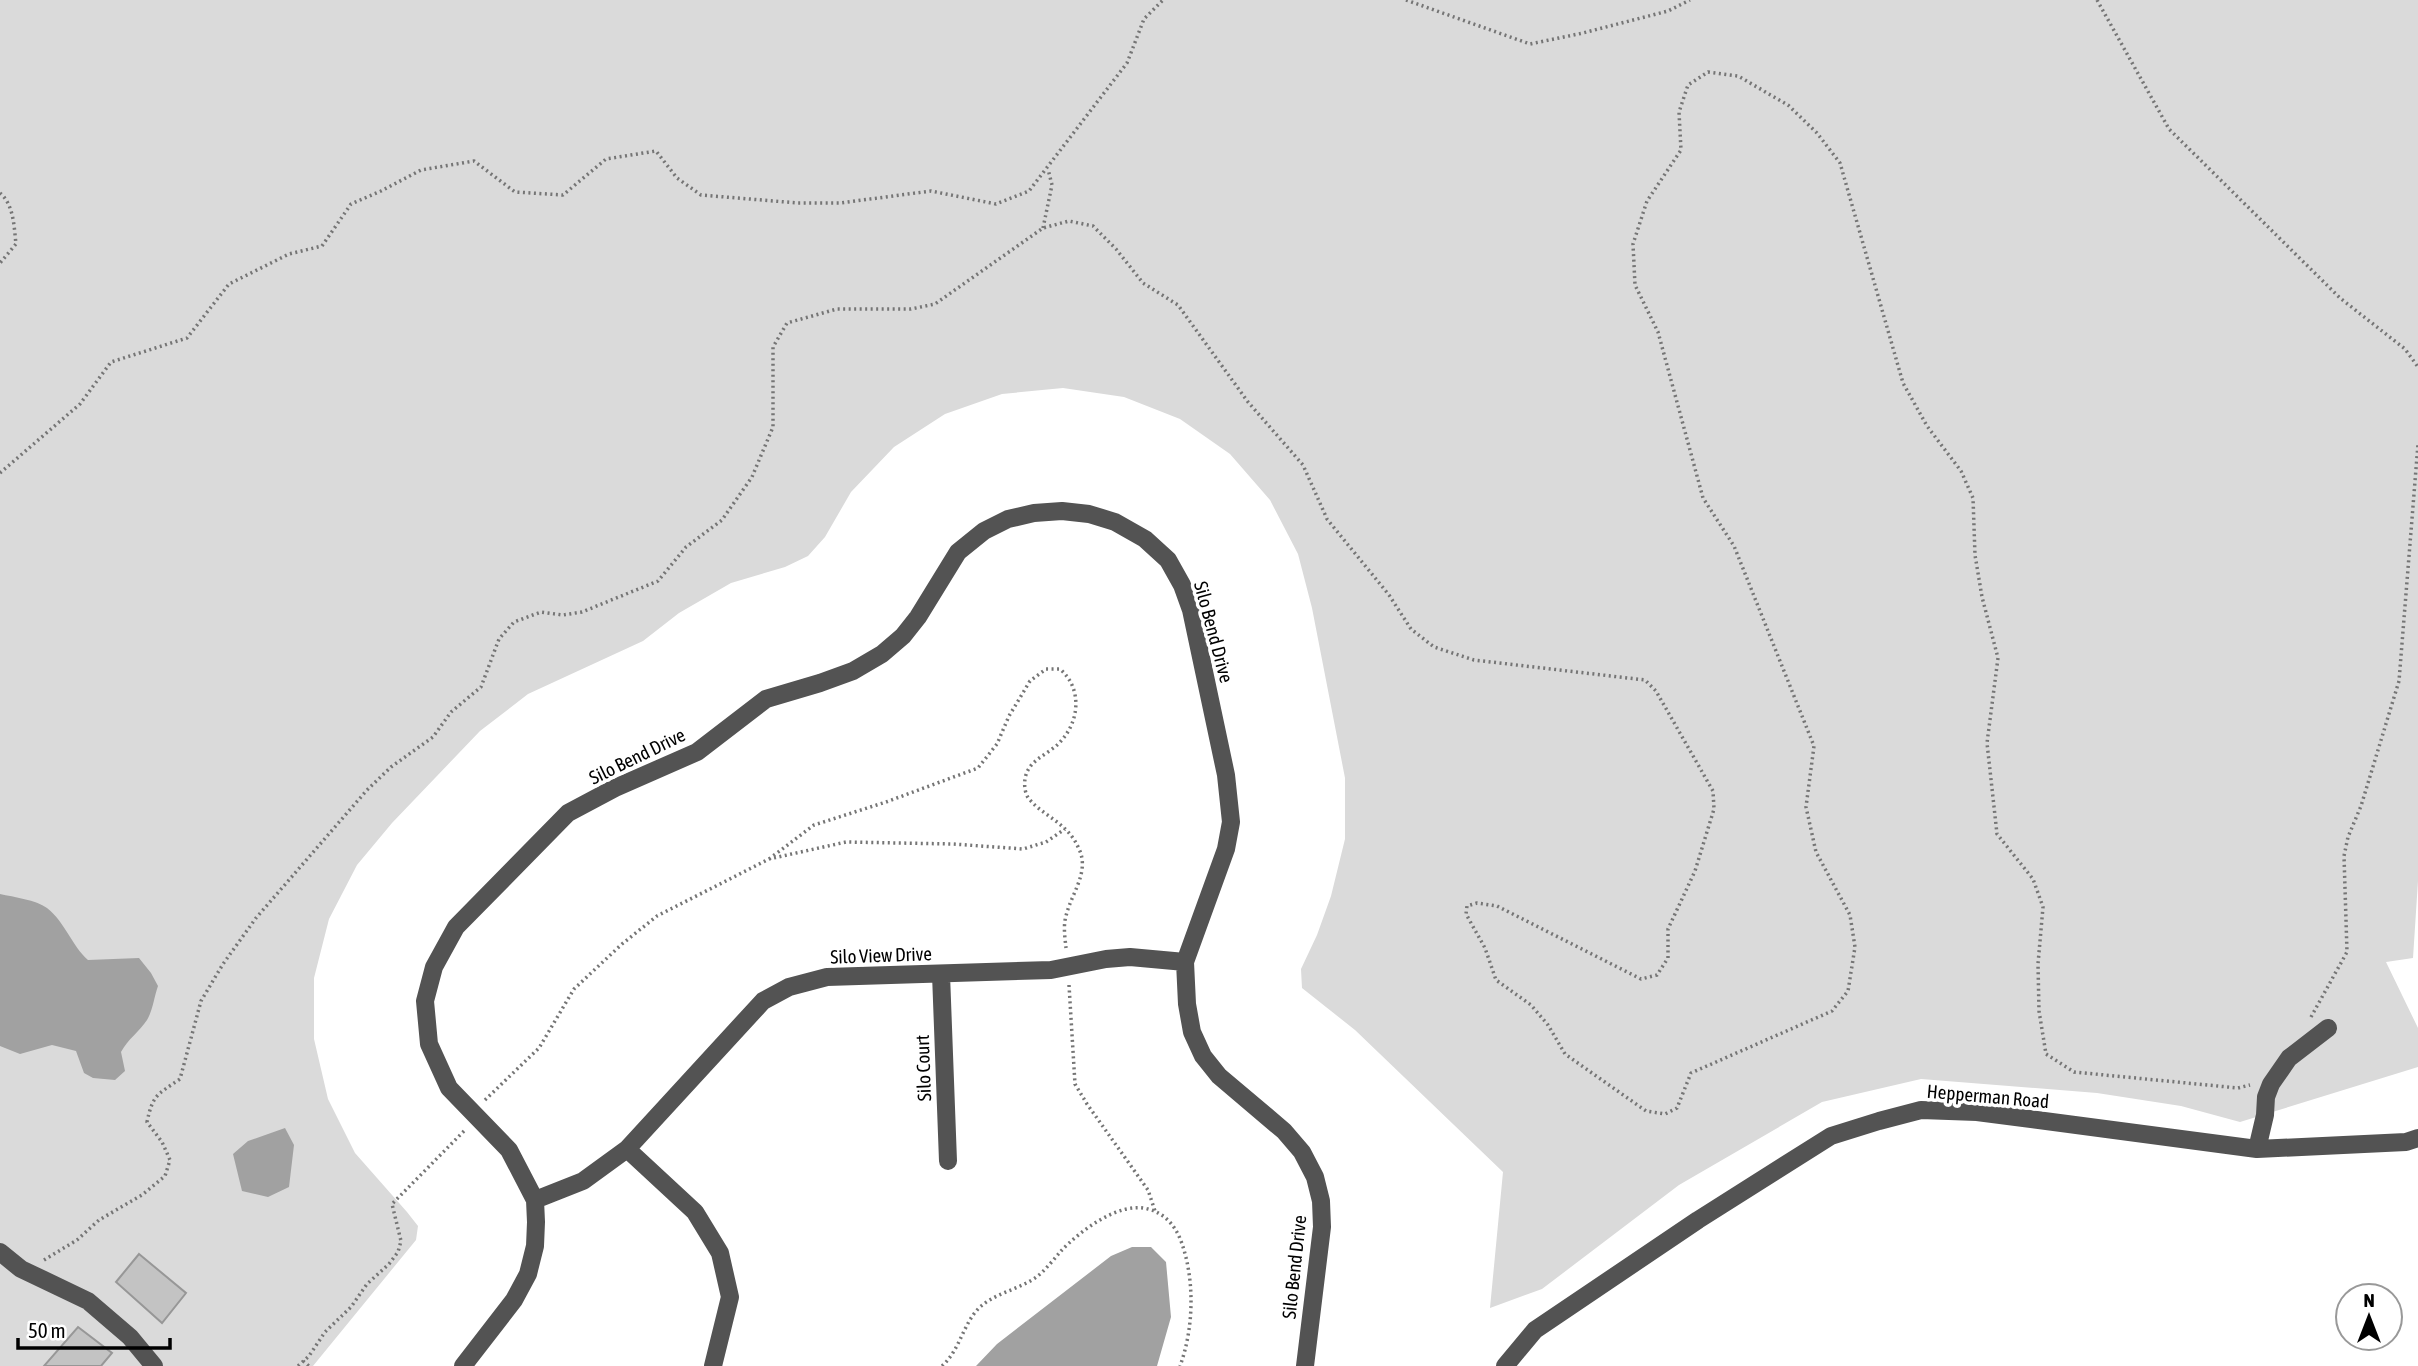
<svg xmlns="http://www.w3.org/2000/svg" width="2418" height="1366" viewBox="0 0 2418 1366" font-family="'Asap Condensed',sans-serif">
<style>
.green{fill:#dadada}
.water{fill:#a1a1a1}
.building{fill:#c3c3c3;stroke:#979797;stroke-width:2}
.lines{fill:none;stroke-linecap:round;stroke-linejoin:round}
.path{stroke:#757575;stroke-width:3.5;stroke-dasharray:2 3.5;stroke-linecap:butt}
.minor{stroke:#535353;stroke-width:18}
.labels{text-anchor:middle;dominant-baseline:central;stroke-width:7;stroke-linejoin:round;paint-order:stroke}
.street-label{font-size:19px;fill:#000;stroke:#fff}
</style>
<rect width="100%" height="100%" fill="#fff"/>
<path class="green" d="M0,0H2418V881L2413,958L2386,962L2418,1028V1067L2240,1122L2181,1106L2097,1093L1921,1079L1822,1102L1679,1185L1542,1289L1490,1308L1503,1172L1355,1030L1302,988L1301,969L1317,935L1331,896L1345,839V778L1312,608L1298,554L1270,500L1230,454L1180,419L1124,397L1063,388L1002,394L945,414L894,447L851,492L825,537L808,556L785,567L731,583L679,613L643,641L528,694L480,731L392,823L357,865L329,919L314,978V1039L328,1099L355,1153L407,1212L418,1226L416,1240L313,1366H0Z"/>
<path class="water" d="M0,894C14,897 36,900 47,908C65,922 72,946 88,960L139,958L151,973L158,986C154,997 153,1010 147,1020C139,1032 128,1039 121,1052L125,1071L115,1080L93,1078L84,1073L76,1051L52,1045L20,1054L0,1046Z
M285,1128L294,1145L289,1187L268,1197L242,1191L233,1154L248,1141Z
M1132,1247H1151L1166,1262L1171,1317L1157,1366H976L997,1344L1111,1256Z"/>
<path class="building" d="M139,1254L186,1293L162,1323L116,1282Z
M78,1327L112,1353L101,1366H44Z"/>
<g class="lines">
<path class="path" d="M1406,0L1530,44L1583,33L1668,11L1690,0
M2097,0L2169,129L2340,298L2405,349L2418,367
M0,193C14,205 14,227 16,244L0,263
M1043,228L1052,185L1048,169
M0,473L80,404L111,362L187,338L229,284L289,254L322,246L351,204L381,191L421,170L474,161L515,192L563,195L606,159L656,151L677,178L701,195L798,203H840L931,191L996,204L1029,191L1127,63L1144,19L1163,0
M769,859L814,825L886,802L978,768L997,744L1009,716L1030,681L1046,669H1060C1082,688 1080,720 1061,741C1049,755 1028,759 1025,779C1024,786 1025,795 1030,800C1046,818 1068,823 1079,849C1090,872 1071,894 1066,916C1063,926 1065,938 1066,948
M1069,985L1075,1084L1087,1104L1148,1190L1155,1211
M2311,1017L2347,952L2344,856L2348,837L2361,806L2399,681L2418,444
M485,1100L539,1048L574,989L622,944L657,916L769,859L846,842L953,844L1023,849L1046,842L1065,829
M44,1260L77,1240L99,1220L142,1195L165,1176L170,1160L162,1142L147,1122C153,1094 157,1095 180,1079L201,1001L223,964L256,918L367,790L391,767L433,737L451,712L481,687L499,639L514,622L541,612L563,615L582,612L658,581L686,547L722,520L752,477L773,427V347L787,323L837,309H911L935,304L1043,228L1069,221L1093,226L1116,249L1143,283L1178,305L1248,402L1303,465L1327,519L1389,595L1411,629L1434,647L1474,660L1645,680L1656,691L1713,791L1714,809L1695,871L1668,929V958L1657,975L1641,979L1497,906L1477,903L1467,906L1466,914L1485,948L1496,980L1531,1005L1548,1025L1565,1054L1646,1111L1665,1114L1677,1108L1691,1073L1832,1011L1848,991L1855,947L1850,915L1816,852L1806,807L1814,746L1734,546L1703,498L1658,332L1635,285L1633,244L1647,201L1681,150L1679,112L1688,85L1708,72L1738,76L1788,105L1817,133L1840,163L1903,383L1927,426L1961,471L1973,498L1975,555L1982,597L1998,658L1987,743L1997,834L2033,879L2043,907L2038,964L2039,1011L2046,1054L2074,1072L2238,1088L2250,1085
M303,1361L309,1366
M298,1366L309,1356L325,1332L351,1307L367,1284L389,1264L398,1252L401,1241L392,1204L465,1130
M942,1366C960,1350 963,1324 979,1308C995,1293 1017,1290 1035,1278C1045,1271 1053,1260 1061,1251C1080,1231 1119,1201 1148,1209C1164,1213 1175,1225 1181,1241C1195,1279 1194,1328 1180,1366"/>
<path class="minor" d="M941,974L948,1161
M627,1149L695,1212L720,1253L730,1297L713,1366
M2257,1149L2265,1115L2266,1097L2271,1084L2289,1058L2328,1028
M535,1200L583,1181L627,1149L763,1001L789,987L827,977L1051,970L1106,959L1130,957L1185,962
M0,1252L21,1269L88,1301L130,1337L154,1366
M463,1366L514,1300L528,1274L535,1246L536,1222L535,1200L509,1150L449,1088L429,1044L425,1001L434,967L456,927L568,813L615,788L697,752L766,699L820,683L853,671L882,654L903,636L918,617L958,552L984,531L1008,519L1034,513L1062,511L1089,514L1115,522L1145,539L1168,560L1182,585L1191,610L1226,775L1231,822L1226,849L1185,962L1187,1004L1192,1032L1203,1056L1219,1076L1284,1131L1302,1152L1315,1177L1321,1201L1322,1227L1305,1366
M1505,1366L1535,1330L1698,1220L1831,1136L1879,1121L1921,1110L1977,1112L2257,1149L2406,1142L2418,1138"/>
</g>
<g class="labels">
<g class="street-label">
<text transform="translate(1214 632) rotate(75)">Silo Bend Drive</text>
<text transform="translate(637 756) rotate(-26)">Silo Bend Drive</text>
<text transform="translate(881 955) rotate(-2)">Silo View Drive</text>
<text transform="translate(923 1068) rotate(-92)">Silo Court</text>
<text transform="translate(1988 1096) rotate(5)">Hepperman Road</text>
<text transform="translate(1294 1267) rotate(-84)">Silo Bend Drive</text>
</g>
</g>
<g transform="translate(2369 1317)"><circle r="33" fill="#ffffff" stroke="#999999" stroke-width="2"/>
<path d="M0-5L12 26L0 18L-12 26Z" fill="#000000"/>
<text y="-10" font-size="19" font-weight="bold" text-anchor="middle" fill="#000000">N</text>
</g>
<path d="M18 1338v10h152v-10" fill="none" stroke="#000000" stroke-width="3.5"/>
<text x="28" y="1338" font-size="21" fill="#000000" stroke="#ffffff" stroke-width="5" paint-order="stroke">50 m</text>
</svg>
